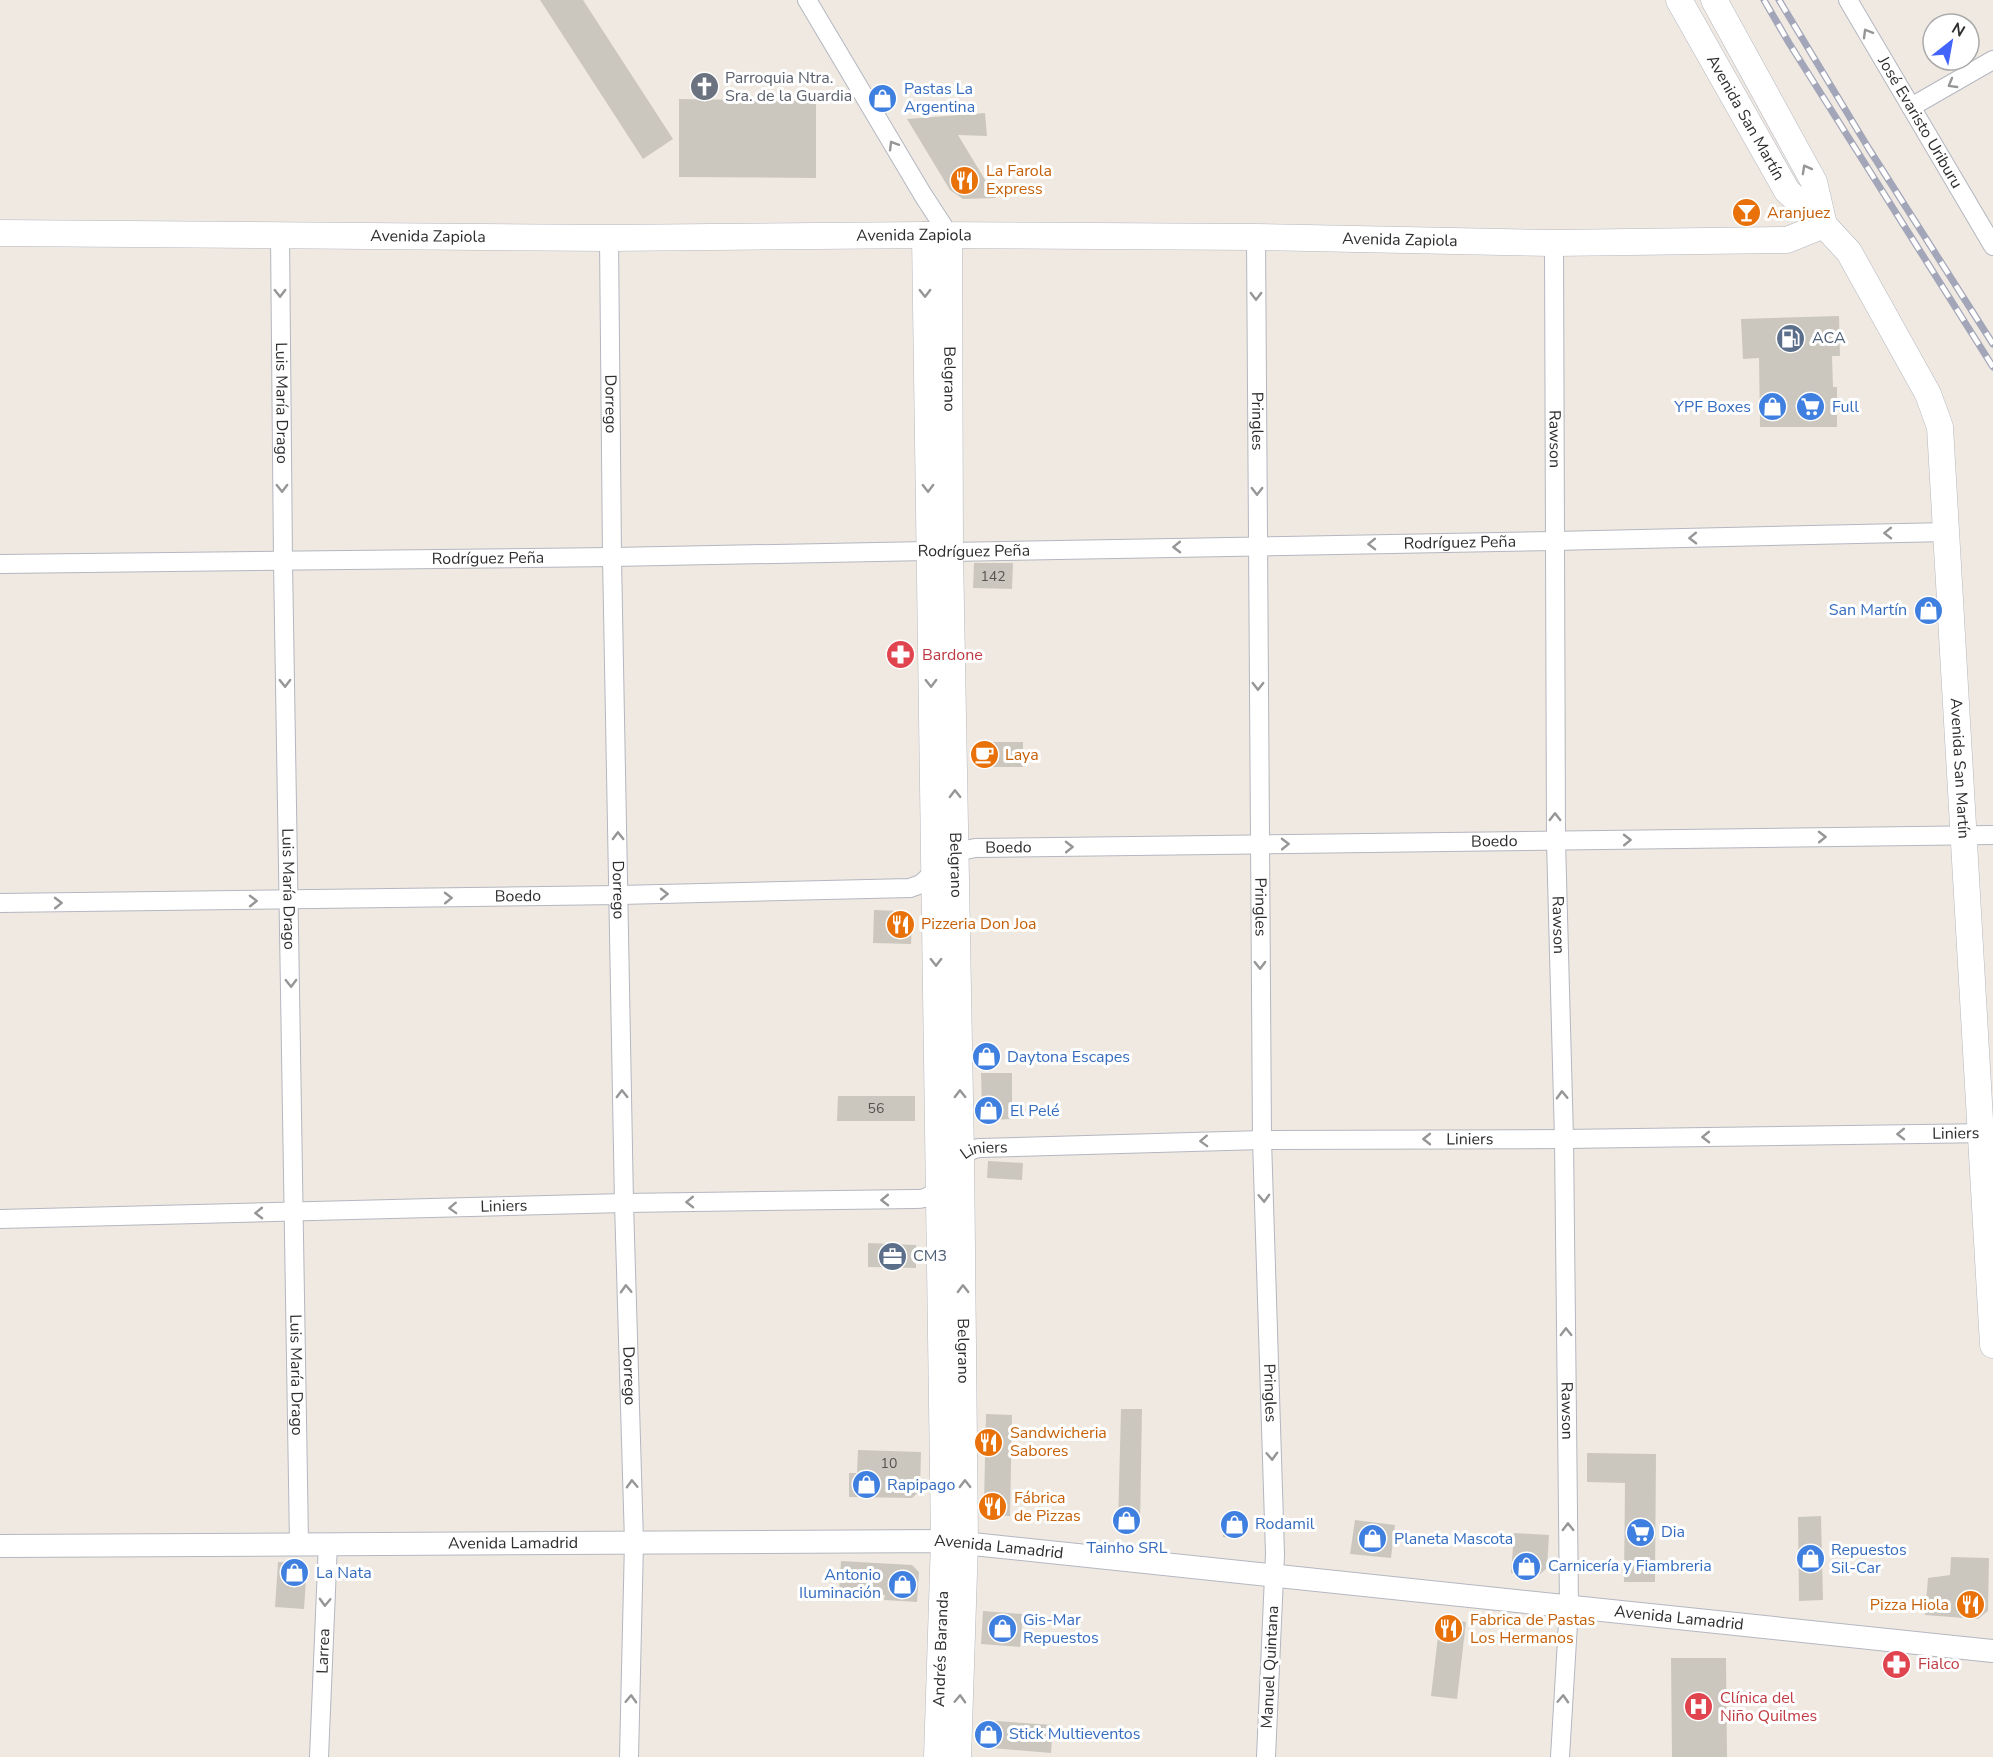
<svg xmlns="http://www.w3.org/2000/svg" width="1993" height="1757" viewBox="0 0 1993 1757" font-family="'Nunito Sans',sans-serif">
<style>
.building{fill:#cbc7bf}
.lines{fill:none;stroke-linecap:round;stroke-linejoin:round}
.minor-casing{stroke:#b4b7c1;stroke-width:20}
.tertiary-casing{stroke:#b4b7c1;stroke-width:24}
.secondary-casing{stroke:#b4b7c1;stroke-width:27}
.minor{stroke:#fff;stroke-width:18}
.tertiary{stroke:#fff;stroke-width:22}
.secondary{stroke:#fff;stroke-width:26}
.rail-casing{stroke:#a3a6b8;stroke-width:7}
.rail{stroke:#fff;stroke-width:4.5;stroke-dasharray:14;stroke-linecap:butt}
.oneway{stroke:#969696}
.labels{text-anchor:middle;dominant-baseline:central;stroke-width:6;stroke-linejoin:round;paint-order:stroke}
.number-label{font-size:14px;fill:#555452}
.worship-label{font-size:16px;fill:#5b616d;stroke:#fff;text-anchor:start}
.shop-label{font-size:16px;fill:#366cbe;stroke:#fff;text-anchor:start}
.street-label{font-size:16px;fill:#2e2e2e;stroke:#fff}
.food-label{font-size:16px;fill:#c56008;stroke:#fff;text-anchor:start}
.service-label{font-size:16px;fill:#4e5e75;stroke:#fff;text-anchor:start}
.health-label{font-size:16px;fill:#be3a42;stroke:#fff;text-anchor:start}
</style>
<rect width="100%" height="100%" fill="#efe9e1"/>
<path class="building" d="M540,0H583L673,139L643,159Z
M679,99L816,101V178L679,177Z
M985,113L987,136L958,135L996,198L963,199L950,190L907,119Z
M1839,316L1840,356H1832L1833,387H1837V427H1760L1759,358L1743,359L1741,319Z
M974,563H1013L1012,589L973,588Z
M978,742H1023V767H978Z
M874,910L901,911L912,919L911,944L873,943Z
M981,1073H1012V1119L992,1120L982,1111Z
M838,1096H915V1121H837Z
M988,1161L1023,1163L1022,1180L987,1178Z
M868,1243L916,1245V1268L868,1267Z
M1121,1409H1142L1140,1526H1118Z
M986,1414L1012,1415L1010,1516L994,1515L984,1503Z
M858,1450L921,1452L920,1491L912,1498L849,1497V1473H857Z
M1587,1453L1656,1454L1655,1582H1624L1625,1483L1587,1482Z
M1821,1516L1823,1600L1799,1601L1798,1517Z
M1224,1517L1246,1518L1245,1531L1236,1538L1223,1537Z
M1355,1520L1395,1525L1391,1558L1350,1554Z
M1514,1533L1549,1535L1547,1568L1539,1575L1511,1573Z
M1951,1557L1989,1558L1988,1611L1978,1619L1925,1615L1928,1578L1950,1575Z
M841,1561L912,1565L919,1572L917,1602L884,1600L885,1595L839,1591Z
M278,1562L307,1564L304,1609L275,1607Z
M983,1611L1023,1614L1020,1647L981,1644Z
M1440,1619L1466,1622L1457,1699L1431,1696Z
M1671,1658H1726L1727,1757H1672Z
M982,1720L1053,1725L1051,1753L980,1747Z"/>
<g class="lines">
<defs>
<g id="minor">
<path d="M807,0L923,195L949,235"/>
<path id="s1" d="M1848,0L1993,246"/>
<path d="M1911,107L1993,60"/>
<path id="s2" d="M280,235L283,561L299,1543"/>
<path id="s3" d="M1256,237L1262,1140L1275,1554L1266,1757"/>
<path id="s4" d="M609,238L612,557L624,1203L634,1542L629,1757"/>
<path id="s5" d="M1554,243L1556,841L1564,1139L1569,1607L1560,1757"/>
<path id="s6" d="M0,564L612,557L928,551L950,552L1554,541L1947,532"/>
<path id="s7" d="M0,903L619,895L910,888L921,884L956,852L975,848L1993,835"/>
<path id="s8" d="M0,1219L624,1203L915,1199C919,1199 925,1199 929,1196C951,1184 952,1152 979,1148L1262,1140L1564,1139L1991,1133"/>
<path id="s9" d="M319,1757L328,1543"/>
</g>
<g id="tertiary">
<path id="s10" d="M0,1546L944,1541L1993,1651"/>
</g>
<g id="secondary">
<path id="s11" d="M1679,0L1787,191L1824,225L1849,252L1928,394L1940,427L1993,1345"/>
<path d="M1714,0L1814,182L1824,225"/>
<path id="s12" d="M0,233L609,238L925,235L1256,237L1554,243L1787,240L1824,225"/>
<path d="M925,235L944,1541L937,1757"/>
<path id="s13" d="M949,235L950,552L961,1155L965,1542L958,1757"/>
</g>
</defs>
<use href="#minor" class="minor-casing"/>
<use href="#tertiary" class="tertiary-casing"/>
<use href="#secondary" class="secondary-casing"/>
<use href="#minor" class="minor"/>
<use href="#tertiary" class="tertiary"/>
<use href="#secondary" class="secondary"/>
<defs>
<path id="rail" d="M1764,0L1789,43L1993,367
M1779,0L1869,149L1993,344"/>
</defs>
<use href="#rail" class="rail-casing"/>
<use href="#rail" class="rail"/>
</g>
<defs><path id="oneway-chevron" d="M-2-3.5L2.5 0L-2 3.5" fill="none" stroke-width="1.6" stroke-linecap="round" stroke-linejoin="round" transform="scale(1.5)"/></defs>
<g class="oneway">
<use href="#oneway-chevron" transform="translate(1867 33) rotate(-120)"/>
<use href="#oneway-chevron" transform="translate(1952 84) rotate(150)"/>
<use href="#oneway-chevron" transform="translate(893 145) rotate(-121)"/>
<use href="#oneway-chevron" transform="translate(1806 169) rotate(-119)"/>
<use href="#oneway-chevron" transform="translate(280 293) rotate(89)"/>
<use href="#oneway-chevron" transform="translate(925 293) rotate(89)"/>
<use href="#oneway-chevron" transform="translate(1256 296) rotate(90)"/>
<use href="#oneway-chevron" transform="translate(282 488) rotate(89)"/>
<use href="#oneway-chevron" transform="translate(928 488) rotate(89)"/>
<use href="#oneway-chevron" transform="translate(1257 491) rotate(90)"/>
<use href="#oneway-chevron" transform="translate(1888 533) rotate(179)"/>
<use href="#oneway-chevron" transform="translate(1693 538) rotate(179)"/>
<use href="#oneway-chevron" transform="translate(1372 544) rotate(179)"/>
<use href="#oneway-chevron" transform="translate(1177 547) rotate(179)"/>
<use href="#oneway-chevron" transform="translate(285 683) rotate(89)"/>
<use href="#oneway-chevron" transform="translate(931 683) rotate(89)"/>
<use href="#oneway-chevron" transform="translate(1258 686) rotate(90)"/>
<use href="#oneway-chevron" transform="translate(955 794) rotate(-91)"/>
<use href="#oneway-chevron" transform="translate(1555 817) rotate(-90)"/>
<use href="#oneway-chevron" transform="translate(618 836) rotate(-91)"/>
<use href="#oneway-chevron" transform="translate(1822 837) rotate(-1)"/>
<use href="#oneway-chevron" transform="translate(1627 840) rotate(-1)"/>
<use href="#oneway-chevron" transform="translate(1285 844) rotate(-1)"/>
<use href="#oneway-chevron" transform="translate(1069 847) rotate(-1)"/>
<use href="#oneway-chevron" transform="translate(664 894) rotate(-1)"/>
<use href="#oneway-chevron" transform="translate(448 898) rotate(-1)"/>
<use href="#oneway-chevron" transform="translate(253 901) rotate(-1)"/>
<use href="#oneway-chevron" transform="translate(58 903) rotate(-1)"/>
<use href="#oneway-chevron" transform="translate(936 962) rotate(89)"/>
<use href="#oneway-chevron" transform="translate(1260 965) rotate(89)"/>
<use href="#oneway-chevron" transform="translate(291 983) rotate(89)"/>
<use href="#oneway-chevron" transform="translate(622 1094) rotate(-91)"/>
<use href="#oneway-chevron" transform="translate(960 1094) rotate(-91)"/>
<use href="#oneway-chevron" transform="translate(1562 1095) rotate(-92)"/>
<use href="#oneway-chevron" transform="translate(1901 1134) rotate(179)"/>
<use href="#oneway-chevron" transform="translate(1706 1137) rotate(179)"/>
<use href="#oneway-chevron" transform="translate(1427 1139) rotate(180)"/>
<use href="#oneway-chevron" transform="translate(1204 1141) rotate(178)"/>
<use href="#oneway-chevron" transform="translate(1264 1198) rotate(88)"/>
<use href="#oneway-chevron" transform="translate(885 1200) rotate(179)"/>
<use href="#oneway-chevron" transform="translate(690 1202) rotate(179)"/>
<use href="#oneway-chevron" transform="translate(453 1208) rotate(178)"/>
<use href="#oneway-chevron" transform="translate(259 1213) rotate(179)"/>
<use href="#oneway-chevron" transform="translate(626 1289) rotate(-92)"/>
<use href="#oneway-chevron" transform="translate(963 1289) rotate(-91)"/>
<use href="#oneway-chevron" transform="translate(1566 1332) rotate(-91)"/>
<use href="#oneway-chevron" transform="translate(1272 1456) rotate(88)"/>
<use href="#oneway-chevron" transform="translate(632 1484) rotate(-92)"/>
<use href="#oneway-chevron" transform="translate(965 1484) rotate(-91)"/>
<use href="#oneway-chevron" transform="translate(1568 1527) rotate(-91)"/>
<use href="#oneway-chevron" transform="translate(325 1602) rotate(92)"/>
<use href="#oneway-chevron" transform="translate(631 1699) rotate(-88)"/>
<use href="#oneway-chevron" transform="translate(960 1699) rotate(-88)"/>
<use href="#oneway-chevron" transform="translate(1563 1699) rotate(-87)"/>
</g>
<defs>
<symbol id="church-disc" viewBox="-11 -11 22 22"><circle r="9.5" fill="#6b7280" stroke="#fff"/><path d="M-1.2-6h2.4v3.5h3.3v2.4h-3.3V6h-2.4V-.1h-3.3v-2.4h3.3Z" fill="#fff"/></symbol>
<symbol id="shop-disc" viewBox="-11 -11 22 22"><circle r="9.5" fill="#3f7fe0" stroke="#fff"/><path d="M-5-2.5h2.3a2.7 3.5 0 0 1 5.4 0H5L5.5 6h-11ZM-1.5-2.5h3a1.5 2.3 0 0 0-3 0Z" fill="#fff"/></symbol>
<symbol id="restaurant-disc" viewBox="-11 -11 22 22"><circle r="9.5" fill="#e8710a" stroke="#fff"/><path d="M-5-6h1v4h1v-4h1v4h1v-4h1v5L-1.5 .5V6h-2V.5L-5-1ZM5-6V6H3V1.5H1.5Q1.5-4 5-6Z" fill="#fff"/></symbol>
<symbol id="bar-disc" viewBox="-11 -11 22 22"><circle r="9.5" fill="#e8710a" stroke="#fff"/><path d="M-6-5H6L.8 .8V4.5H3.5V6h-7V4.5H-.8V.8Z" fill="#fff"/></symbol>
<symbol id="fuel-disc" viewBox="-11 -11 22 22"><circle r="9.5" fill="#5c6f8a" stroke="#fff"/><path d="M-5.5-6h7V0h2V4h1.3V-2.5L3-4.5l.8-.8L6-3V5H2.5V1h-1V6h-7ZM-4.2-4.7v3.2H.2V-4.7Z" fill="#fff"/></symbol>
<symbol id="supermarket-disc" viewBox="-11 -11 22 22"><circle r="9.5" fill="#3f7fe0" stroke="#fff"/><path d="M-6-5.5h2.5l.6 2H6L4.5 2H-2.5L-4.4-4H-6ZM-1.5 3.2a1.3 1.3 0 1 0 .1 0ZM3 3.2a1.3 1.3 0 1 0 .1 0Z" fill="#fff"/></symbol>
<symbol id="pharmacy-disc" viewBox="-11 -11 22 22"><circle r="9.5" fill="#e0444e" stroke="#fff"/><path d="M-2-6h4v4h4v4h-4v4h-4v-4h-4v-4h4Z" fill="#fff"/></symbol>
<symbol id="cafe-disc" viewBox="-11 -11 22 22"><circle r="9.5" fill="#e8710a" stroke="#fff"/><path d="M-5.5-4.5H6V0H3Q3 3.5 0 3.5H-2.5Q-5.5 3.5-5.5 0ZM3-3.2v2h1.7v-2ZM-6 4.5H4V6H-6Z" fill="#fff"/></symbol>
<symbol id="office-disc" viewBox="-11 -11 22 22"><circle r="9.5" fill="#5c6f8a" stroke="#fff"/><path d="M-6-3h4V-5.5h4V-3h4V5H-6ZM-1-4.5V-3h2v-1.5ZM-6 0V1H6V0Z" fill="#fff"/></symbol>
<symbol id="hospital-disc" viewBox="-11 -11 22 22"><circle r="9.5" fill="#e0444e" stroke="#fff"/><path d="M-5-5h3v3.5h4V-5h3V5h-3V1.5h-4V5h-3Z" fill="#fff"/></symbol>
</defs>
<g fill-rule="evenodd">
<use href="#church-disc" x="688" y="70" width="33" height="33"/>
<use href="#shop-disc" x="866" y="82" width="33" height="33"/>
<use href="#restaurant-disc" x="948" y="164" width="33" height="33"/>
<use href="#bar-disc" x="1730" y="196" width="33" height="33"/>
<use href="#fuel-disc" x="1774" y="322" width="33" height="33"/>
<use href="#shop-disc" x="1756" y="390" width="33" height="33"/>
<use href="#supermarket-disc" x="1794" y="390" width="33" height="33"/>
<use href="#shop-disc" x="1912" y="594" width="33" height="33"/>
<use href="#pharmacy-disc" x="884" y="638" width="33" height="33"/>
<use href="#cafe-disc" x="968" y="738" width="33" height="33"/>
<use href="#restaurant-disc" x="884" y="908" width="33" height="33"/>
<use href="#shop-disc" x="970" y="1040" width="33" height="33"/>
<use href="#shop-disc" x="972" y="1094" width="33" height="33"/>
<use href="#office-disc" x="876" y="1240" width="33" height="33"/>
<use href="#restaurant-disc" x="972" y="1426" width="33" height="33"/>
<use href="#shop-disc" x="850" y="1468" width="33" height="33"/>
<use href="#restaurant-disc" x="976" y="1490" width="33" height="33"/>
<use href="#shop-disc" x="1110" y="1504" width="33" height="33"/>
<use href="#shop-disc" x="1218" y="1508" width="33" height="33"/>
<use href="#supermarket-disc" x="1624" y="1516" width="33" height="33"/>
<use href="#shop-disc" x="1356" y="1522" width="33" height="33"/>
<use href="#shop-disc" x="1794" y="1542" width="33" height="33"/>
<use href="#shop-disc" x="1510" y="1550" width="33" height="33"/>
<use href="#shop-disc" x="278" y="1556" width="33" height="33"/>
<use href="#shop-disc" x="886" y="1568" width="33" height="33"/>
<use href="#restaurant-disc" x="1954" y="1588" width="33" height="33"/>
<use href="#shop-disc" x="986" y="1612" width="33" height="33"/>
<use href="#restaurant-disc" x="1432" y="1612" width="33" height="33"/>
<use href="#pharmacy-disc" x="1880" y="1648" width="33" height="33"/>
<use href="#hospital-disc" x="1682" y="1690" width="33" height="33"/>
<use href="#shop-disc" x="972" y="1718" width="33" height="33"/>
</g>
<g class="labels">
<g class="number-label">
<text x="993" y="576">142</text>
<text x="876" y="1108">56</text>
<text x="889" y="1463">10</text>
</g>
<g class="worship-label">
<text x="725" y="78">Parroquia Ntra.<tspan x="725" dy="18">Sra. de la Guardia</tspan></text>
</g>
<g class="shop-label">
<text x="904" y="89">Pastas La<tspan x="904" dy="18">Argentina</tspan></text>
<text x="1751" y="407" text-anchor="end">YPF Boxes</text>
<text x="1832" y="407">Full</text>
<text x="1907" y="610" text-anchor="end">San Martín</text>
<text x="1007" y="1057">Daytona Escapes</text>
<text x="1010" y="1111">El Pelé</text>
<text x="887" y="1485">Rapipago</text>
<text x="1255" y="1524">Rodamil</text>
<text x="1661" y="1532">Dia</text>
<text x="1394" y="1539">Planeta Mascota</text>
<text x="1127" y="1548" text-anchor="middle">Tainho SRL</text>
<text x="1831" y="1550">Repuestos<tspan x="1831" dy="18">Sil-Car</tspan></text>
<text x="1548" y="1566">Carnicería y Fiambreria</text>
<text x="316" y="1573">La Nata</text>
<text x="881" y="1575" text-anchor="end">Antonio<tspan x="881" dy="18">Iluminación</tspan></text>
<text x="1023" y="1620">Gis-Mar<tspan x="1023" dy="18">Repuestos</tspan></text>
<text x="1009" y="1734">Stick Multieventos</text>
</g>
<g class="street-label">
<text stroke="none"><textPath href="#s11" startOffset="135">Avenida San Martín</textPath></text>
<text stroke="none"><textPath href="#s1" startOffset="142">José Evaristo Uriburu</textPath></text>
<text stroke="none"><textPath href="#s12" startOffset="914">Avenida Zapiola</textPath></text>
<text stroke="none"><textPath href="#s12" startOffset="428">Avenida Zapiola</textPath></text>
<text stroke="none"><textPath href="#s12" startOffset="1400">Avenida Zapiola</textPath></text>
<text stroke="none"><textPath href="#s13" startOffset="144">Belgrano</textPath></text>
<text stroke="none"><textPath href="#s2" startOffset="168">Luis María Drago</textPath></text>
<text stroke="none"><textPath href="#s4" startOffset="166">Dorrego</textPath></text>
<text stroke="none"><textPath href="#s3" startOffset="184">Pringles</textPath></text>
<text stroke="none"><textPath href="#s5" startOffset="196">Rawson</textPath></text>
<text stroke="none"><textPath href="#s6" startOffset="1460">Rodríguez Peña</textPath></text>
<text stroke="none"><textPath href="#s6" startOffset="974">Rodríguez Peña</textPath></text>
<text stroke="none"><textPath href="#s6" startOffset="488">Rodríguez Peña</textPath></text>
<text stroke="none"><textPath href="#s11" startOffset="846">Avenida San Martín</textPath></text>
<text stroke="none"><textPath href="#s7" startOffset="1508">Boedo</textPath></text>
<text stroke="none"><textPath href="#s7" startOffset="1022">Boedo</textPath></text>
<text stroke="none"><textPath href="#s13" startOffset="630">Belgrano</textPath></text>
<text stroke="none"><textPath href="#s2" startOffset="654">Luis María Drago</textPath></text>
<text stroke="none"><textPath href="#s4" startOffset="652">Dorrego</textPath></text>
<text stroke="none"><textPath href="#s7" startOffset="518">Boedo</textPath></text>
<text stroke="none"><textPath href="#s3" startOffset="670">Pringles</textPath></text>
<text stroke="none"><textPath href="#s5" startOffset="682">Rawson</textPath></text>
<text stroke="none"><textPath href="#s8" startOffset="1978">Liniers</textPath></text>
<text stroke="none"><textPath href="#s8" startOffset="1492">Liniers</textPath></text>
<text stroke="none"><textPath href="#s8" startOffset="1006">Liniers</textPath></text>
<text stroke="none"><textPath href="#s8" startOffset="504">Liniers</textPath></text>
<text stroke="none"><textPath href="#s13" startOffset="1116">Belgrano</textPath></text>
<text stroke="none"><textPath href="#s2" startOffset="1140">Luis María Drago</textPath></text>
<text stroke="none"><textPath href="#s4" startOffset="1138">Dorrego</textPath></text>
<text stroke="none"><textPath href="#s3" startOffset="1156">Pringles</textPath></text>
<text stroke="none"><textPath href="#s5" startOffset="1168">Rawson</textPath></text>
<text stroke="none"><textPath href="#s10" startOffset="513">Avenida Lamadrid</textPath></text>
<text stroke="none"><textPath href="#s10" startOffset="999">Avenida Lamadrid</textPath></text>
<text stroke="none"><textPath href="#s10" startOffset="1683">Avenida Lamadrid</textPath></text>
<text transform="translate(941 1649) rotate(-88)">Andrés Baranda</text>
<text stroke="none"><textPath href="#s9" startOffset="106">Larrea</textPath></text>
<text transform="translate(1270 1667) rotate(-87)">Manuel Quintana</text>
</g>
<g class="food-label">
<text x="986" y="171">La Farola<tspan x="986" dy="18">Express</tspan></text>
<text x="1767" y="213">Aranjuez</text>
<text x="1005" y="755">Laya</text>
<text x="921" y="924">Pizzeria Don Joa</text>
<text x="1010" y="1433">Sandwicheria<tspan x="1010" dy="18">Sabores</tspan></text>
<text x="1014" y="1498">Fábrica<tspan x="1014" dy="18">de Pizzas</tspan></text>
<text x="1949" y="1605" text-anchor="end">Pizza Hiola</text>
<text x="1470" y="1620">Fabrica de Pastas<tspan x="1470" dy="18">Los Hermanos</tspan></text>
</g>
<g class="service-label">
<text x="1812" y="338">ACA</text>
<text x="913" y="1256">CM3</text>
</g>
<g class="health-label">
<text x="922" y="655">Bardone</text>
<text x="1918" y="1664">Fialco</text>
<text x="1720" y="1698">Clínica del<tspan x="1720" dy="18">Niño Quilmes</tspan></text>
</g>
</g>
<g transform="translate(1951 42) rotate(31)"><circle r="28" fill="#ffffff" stroke="#ababab" stroke-width="1.5"/>
<path d="M0-4.5L10 22L0 15L-10 22Z" fill="#4264fb"/>
<text y="-9" font-size="16" font-weight="bold" text-anchor="middle" fill="#2e2e2e">N</text>
</g>
</svg>
